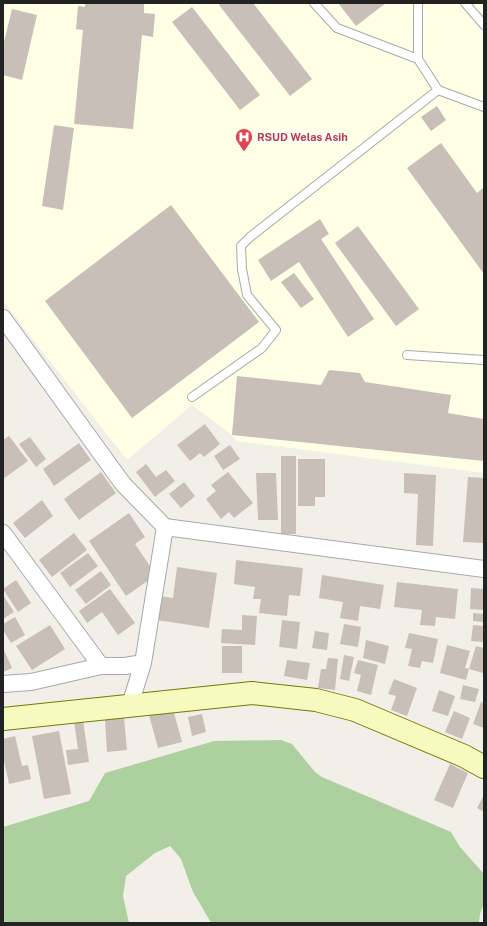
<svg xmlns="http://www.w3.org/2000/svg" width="487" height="926" viewBox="0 0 487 926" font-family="'Public Sans',sans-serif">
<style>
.education{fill:#ffffe5}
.forest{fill:#add19e}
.building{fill:#c7bfb8}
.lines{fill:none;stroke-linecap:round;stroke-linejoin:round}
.lane-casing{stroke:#a9a9a9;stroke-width:10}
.street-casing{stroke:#a9a9a9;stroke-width:18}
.secondary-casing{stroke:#707d05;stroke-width:24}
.lane{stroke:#fff;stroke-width:8}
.street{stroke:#fff;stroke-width:16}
.secondary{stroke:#f7fabf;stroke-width:22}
.labels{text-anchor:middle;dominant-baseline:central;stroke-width:3.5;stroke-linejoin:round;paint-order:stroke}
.health-label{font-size:11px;font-weight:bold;fill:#be3a42;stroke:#fff;text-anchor:start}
</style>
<rect width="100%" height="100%" fill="#f2efe9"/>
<path class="education" d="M3,3H484V473L236,441L232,435L192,405L127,460L3,301Z"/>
<path class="forest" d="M281,740L292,744L315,772L322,777L451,832L460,847L484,874V903L480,914L479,923H212L210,921L193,892L181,859L170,846L155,853L126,876L123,896L129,923H3V827L89,801L105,773L214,741Z"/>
<path class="building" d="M85,3H144V13L155,14L153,37L142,35L133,129L74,124L83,30L76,29L78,6L85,7Z
M221,3H253L312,79L290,96L219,5Z
M338,3H386L356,26Z
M192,7L260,95L240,110L172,22Z
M12,9L37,15L22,80L3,75V46Z
M437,106L446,120L431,131L421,117Z
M54,125L74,128L63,210L42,206Z
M441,143L477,193L484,187V274L407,168Z
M171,205L259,322L132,418L45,301Z
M320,219L329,234L321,239L374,319L348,337L299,262L271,281L258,260Z
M358,226L419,309L396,326L335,243Z
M294,273L314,299L301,308L281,282Z
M329,370L360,373L365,382L451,395L448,413L484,419V461L232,435L237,376L321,385Z
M205,424L220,444L204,457L200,453L190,461L177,445Z
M9,436L28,461L3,479V440Z
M30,437L46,459L36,467L19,444Z
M79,443L91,460L54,486L43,469Z
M230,445L240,459L223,470L214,456Z
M281,456H296V534H281Z
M298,459H325V497H315V506H298Z
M146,464L156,477L166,470L175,481L155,497L136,472Z
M101,472L116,493L79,520L64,499Z
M228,472L253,503L234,518L229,512L221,519L206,499L216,491L211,485Z
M256,473H276L278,520H258Z
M404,473L436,475L433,546L416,545L418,494L404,493Z
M468,477L484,478V543L463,542Z
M184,482L195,496L181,508L169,494Z
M42,500L53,516L25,538L13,523Z
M129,513L145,537L135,544L156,575L126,596L89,541Z
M74,533L87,550L52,577L39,560Z
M88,553L98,566L70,587L60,573Z
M236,560L303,568L300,596L289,595L287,616L259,613L261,599H253L255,587L234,584Z
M177,567L217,573L209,628L157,620L160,596L173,598Z
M101,571L111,585L86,604L75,590Z
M322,575L384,585L380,609L360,606L358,621L340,618L343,602L319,598Z
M16,580L31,603L18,612L3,589Z
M397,582L458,589L455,619L436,617L435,626L420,625L422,610L394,607Z
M471,588L484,589V610L470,609Z
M110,589L135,623L118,635L102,612L87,623L79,611Z
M3,595L14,612L3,619Z
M473,613L484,614V622L473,621Z
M242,615L257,616L255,645L221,643L222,629L242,630Z
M15,617L25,635L11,643L3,630V624Z
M282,620L300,622L297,649L279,647Z
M344,624L361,627L358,647L340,644Z
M50,625L65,649L32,670L16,646Z
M473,625L484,626V642L471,641Z
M315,631L329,633L327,650L312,648Z
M409,633L438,639L433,663L422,661L420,668L408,666L412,649L405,648Z
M366,640L389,646L385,664L363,658Z
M447,645L470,651L465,668L469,669L476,646L484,648V668L483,673L469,669L466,680L440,673Z
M222,646H242V673H222Z
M3,648L12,668L3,672Z
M344,655L354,657L349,681L340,679Z
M328,658L338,659L335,690L318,688L321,669H326Z
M287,660L310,663L307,680L284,676Z
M358,660L378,665L371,695L357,691L361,675L354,673Z
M394,679L417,688L407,716L391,710L396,696L388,694Z
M463,685L479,689L475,702L460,699Z
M439,690L455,696L448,716L432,711Z
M481,702L484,703V728L473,724Z
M173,709L182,742L158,748L149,715Z
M454,711L470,718L462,739L445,732Z
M202,714L206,732L192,736L188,717Z
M124,718L127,750L107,752L105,719Z
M83,720L89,762L68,765L66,750L78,749L74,721Z
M59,731L71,794L44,799L32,736Z
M15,736L22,766L28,765L31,779L9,784L3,756V739Z
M450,764L468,773L453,808L434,800Z
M484,795V812L477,808Z"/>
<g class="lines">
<defs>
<path id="lane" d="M314,3L337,28L418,59
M418,3V59L438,90
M465,3L484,25
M407,355L484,360
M192,397L262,348L276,330L247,295L242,269L241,246L250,237L438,90L484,107"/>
<path id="street" d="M3,318L123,484L165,527L484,569
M3,533L101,666H125L143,663
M3,684L31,682L101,666
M130,705L143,663L165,527"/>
<path id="secondary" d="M3,719L252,693L316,700L355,710L464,756L484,767"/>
</defs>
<use href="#lane" class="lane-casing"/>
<use href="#street" class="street-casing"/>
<use href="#secondary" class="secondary-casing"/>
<use href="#lane" class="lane"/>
<use href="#street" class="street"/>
<use href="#secondary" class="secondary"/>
</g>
<defs>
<symbol id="hospital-pin" viewBox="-11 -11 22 30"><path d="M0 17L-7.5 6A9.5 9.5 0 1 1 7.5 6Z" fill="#e0444e" stroke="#fff"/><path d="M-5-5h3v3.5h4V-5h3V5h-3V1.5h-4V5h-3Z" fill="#fff"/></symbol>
</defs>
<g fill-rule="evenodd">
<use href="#hospital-pin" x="234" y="127" width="20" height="27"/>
</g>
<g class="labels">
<g class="health-label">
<text x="257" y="137">RSUD Welas Asih</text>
</g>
</g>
<rect width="487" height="926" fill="none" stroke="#222222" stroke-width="8"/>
</svg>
